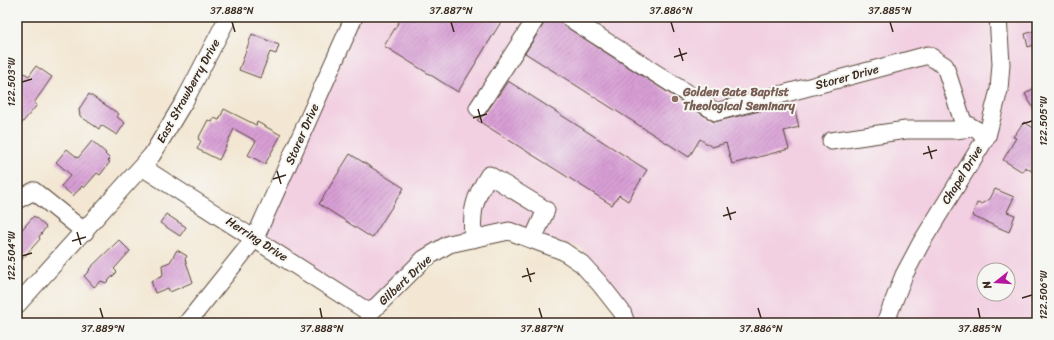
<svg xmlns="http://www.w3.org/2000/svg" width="1054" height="340" viewBox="0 0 1054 340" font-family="Sriracha,sans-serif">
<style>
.built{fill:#f2cfe1;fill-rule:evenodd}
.building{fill:url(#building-hatch)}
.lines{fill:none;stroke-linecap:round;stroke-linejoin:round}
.minor-casing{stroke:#574639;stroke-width:19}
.minor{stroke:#fff;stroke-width:17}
.ticks{fill:none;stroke:#3b2a1e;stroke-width:1.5}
.education-dot{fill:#8d6e63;stroke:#f6f6f2;stroke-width:1.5}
.labels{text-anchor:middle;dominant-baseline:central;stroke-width:4;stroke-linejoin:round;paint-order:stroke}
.street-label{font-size:12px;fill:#3b2a1e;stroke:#f6f6f2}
.education-label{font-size:12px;font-weight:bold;fill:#785e54;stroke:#f6f6f2;text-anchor:start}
.neatline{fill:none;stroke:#3b2a1e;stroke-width:1.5}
.ticks-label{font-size:10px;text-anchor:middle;fill:#3b2a1e}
</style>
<defs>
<pattern id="building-hatch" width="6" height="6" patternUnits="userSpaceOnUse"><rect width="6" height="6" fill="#d89fd5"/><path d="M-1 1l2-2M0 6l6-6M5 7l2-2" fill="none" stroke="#b082ac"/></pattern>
</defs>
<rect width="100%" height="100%" fill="#f6f6f2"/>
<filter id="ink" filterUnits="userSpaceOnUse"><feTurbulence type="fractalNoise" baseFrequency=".025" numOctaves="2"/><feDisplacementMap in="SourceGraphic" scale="8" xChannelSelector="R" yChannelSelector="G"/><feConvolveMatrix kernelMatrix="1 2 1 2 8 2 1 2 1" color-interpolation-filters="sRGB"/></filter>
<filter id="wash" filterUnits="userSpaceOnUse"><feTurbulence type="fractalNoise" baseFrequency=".012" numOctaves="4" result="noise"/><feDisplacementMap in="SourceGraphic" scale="16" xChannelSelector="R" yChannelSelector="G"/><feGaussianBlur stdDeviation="0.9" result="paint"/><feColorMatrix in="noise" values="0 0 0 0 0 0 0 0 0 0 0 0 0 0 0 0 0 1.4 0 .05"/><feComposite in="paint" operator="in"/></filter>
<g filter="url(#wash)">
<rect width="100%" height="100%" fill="#f3e7d3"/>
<path class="built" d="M348,17H1037V323H623L582,248L509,231L445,240L373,307L252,239ZM984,270H1008V294H984Z"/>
<g id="blocks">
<path class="building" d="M402,17H504L458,92L384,46Z
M547,17H558L563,25L714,122L793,103L799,127L784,131L789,149L732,164L726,143L712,147L700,139L689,157L525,53L545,22Z
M1037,30V44L1028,47L1025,34Z
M252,34L279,45L276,54L270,52L260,78L239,70Z
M36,66L52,77L34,103L37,105L17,129V84L24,73L29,76Z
M508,81L647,170L628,201L619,195L612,205L477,120L486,113Z
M1037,86V114L1025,94Z
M89,94L119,114L117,117L125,123L117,135L101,125L99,129L80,116L79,109Z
M224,109L256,125L257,122L281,135L265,164L248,155L256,141L234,129L219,160L197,149L201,141L198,139L208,120L212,122L214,118L219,120Z
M1024,122L1037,130V174L1025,167L1023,172L1003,160L1016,138L1013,137Z
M92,141L106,153L105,154L110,159L108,161L110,162L100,175L97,173L84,188L82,186L73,196L61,186L71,175L56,162L67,149L78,158Z
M350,154L404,188L372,238L319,204Z
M995,189L1014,197L1007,212L1015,215L1009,232L972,216L977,203L981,204L990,199Z
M166,214L186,227L180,236L160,223Z
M34,216L46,227L39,237L40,239L17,265V235Z
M119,240L130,251L114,269L117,272L106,283L101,281L94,287L84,276L90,270L89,269Z
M177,250L187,256L185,259L193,282L170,292L168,288L155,293L151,281L163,276L162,265L170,262Z"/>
</g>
</g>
<g filter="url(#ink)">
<use href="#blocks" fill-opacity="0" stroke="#574639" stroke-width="1"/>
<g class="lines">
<defs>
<path id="minor" d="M568,17L716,112L928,55L945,66L963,122L987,136
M478,108L537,17
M831,141L906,130H955L971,128
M142,167L370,313
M17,200L34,191L85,232
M473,239C471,211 474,198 489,175L546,210L533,239
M17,305L152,155L185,100L228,17
M187,323L255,238L354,17
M369,323L370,313L424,259L449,244L509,231L563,251L582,264L600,284L622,312L626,323
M885,323L904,275L921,243L987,136L999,90L1001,64L998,17"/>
</defs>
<use href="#minor" class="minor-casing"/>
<use href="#minor" class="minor"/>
</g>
</g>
<path class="ticks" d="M232,22L235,32M451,22L454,32M671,22L674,32M890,22L893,32M679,48L683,61M674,57L687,53M22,82L32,79M478,109L482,123M473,118L487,114M1022,124L1032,121M928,146L932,159M923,154L937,150M277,171L281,184M273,179L286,175M727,207L731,220M723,216L736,212M77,232L81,245M72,241L86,237M22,256L32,253M527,268L531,282M522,277L535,273M1022,298L1032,295M100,308L103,318M320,308L322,318M539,308L542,318M758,308L761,318M978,308L980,318"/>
<circle class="education-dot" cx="675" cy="99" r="4"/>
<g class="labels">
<g class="street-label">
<text transform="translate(847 77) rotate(-15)">Storer Drive</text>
<text transform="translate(188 91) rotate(-61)">East Strawberry Drive</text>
<text transform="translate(302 134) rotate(-66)">Storer Drive</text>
<text transform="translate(962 175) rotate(-58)">Chapel Drive</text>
<text transform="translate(257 239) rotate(33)">Herring Drive</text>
<text transform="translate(405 280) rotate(-43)">Gilbert Drive</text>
</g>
<g class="education-label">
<text x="683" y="92">Golden Gate Baptist<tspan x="683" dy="14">Theological Seminary</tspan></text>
</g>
</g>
<rect width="1054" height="340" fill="none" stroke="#f6f6f2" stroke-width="44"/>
<g transform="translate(996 282) rotate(253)"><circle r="19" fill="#f6f6f2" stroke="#aba49d"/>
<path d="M0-3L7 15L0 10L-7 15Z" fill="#b5179e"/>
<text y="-6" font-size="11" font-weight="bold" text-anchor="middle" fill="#3b2a1e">N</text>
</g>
<rect x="22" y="22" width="1010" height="296" class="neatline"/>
<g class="ticks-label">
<text x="232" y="14">37.888°N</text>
<text x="451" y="14">37.887°N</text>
<text x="671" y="14">37.886°N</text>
<text x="890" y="14">37.885°N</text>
<text transform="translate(11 82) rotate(-90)" y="4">122.503°W</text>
<text transform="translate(1043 121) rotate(-90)" y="4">122.505°W</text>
<text transform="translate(11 256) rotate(-90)" y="4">122.504°W</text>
<text transform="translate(1043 295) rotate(-90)" y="4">122.506°W</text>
<text x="103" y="332">37.889°N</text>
<text x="322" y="332">37.888°N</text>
<text x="542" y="332">37.887°N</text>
<text x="761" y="332">37.886°N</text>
<text x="980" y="332">37.885°N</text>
</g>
</svg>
